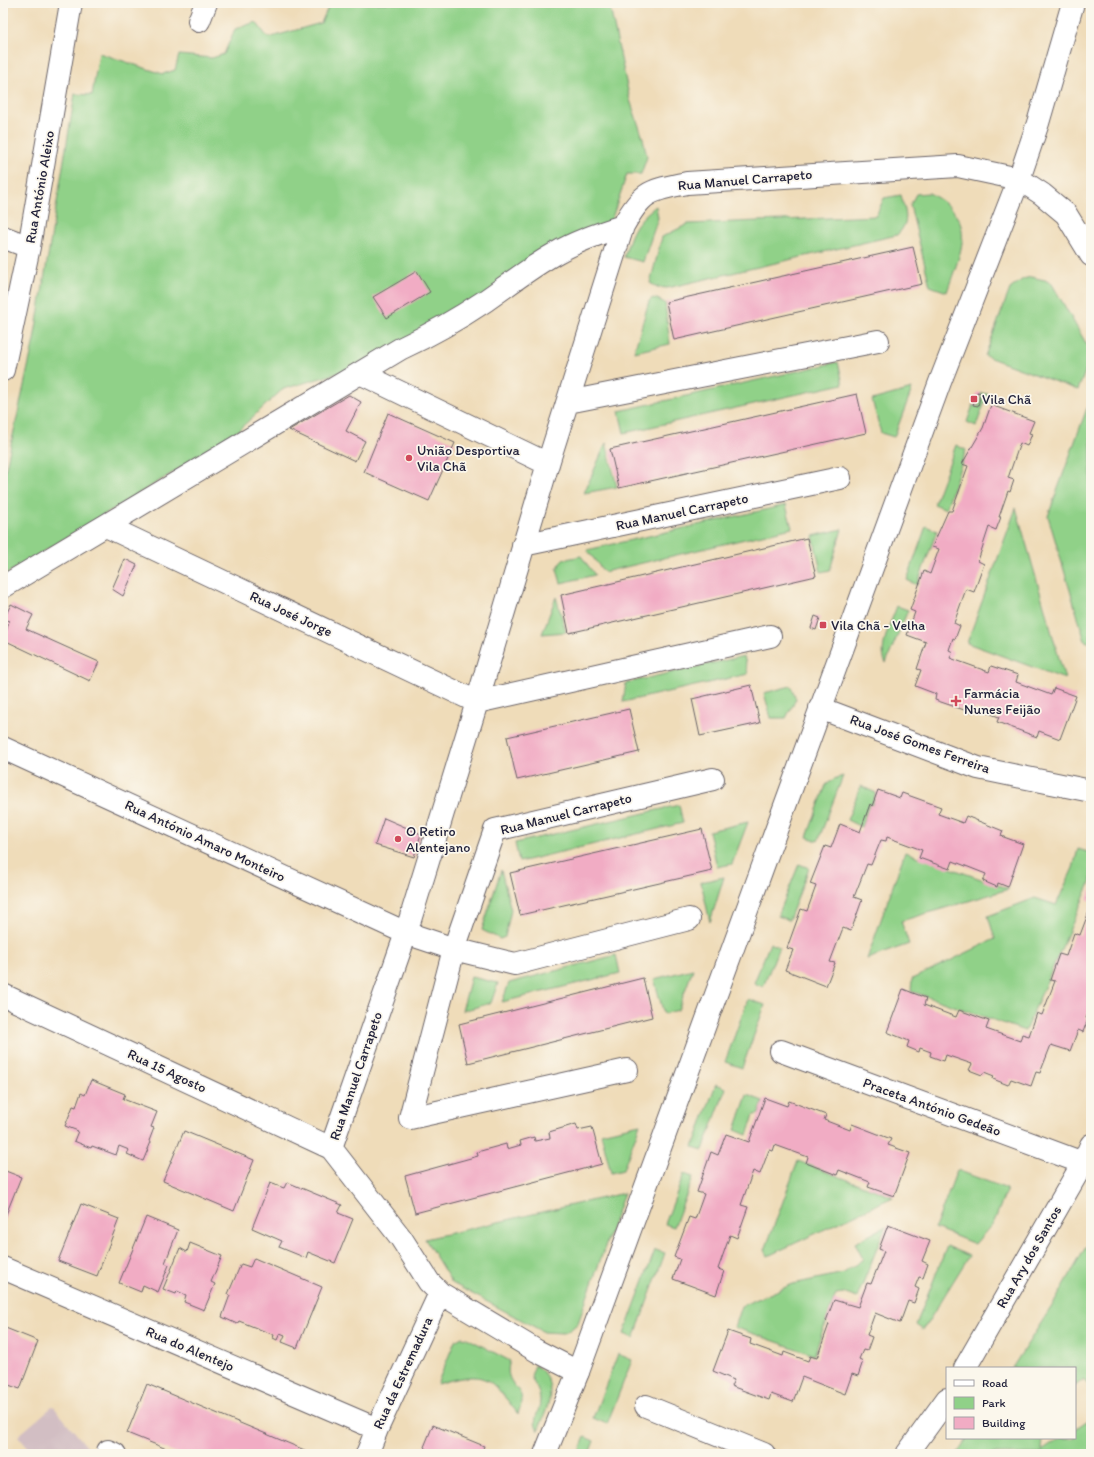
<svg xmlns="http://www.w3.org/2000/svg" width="1094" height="1457" viewBox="0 0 1094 1457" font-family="Itim,sans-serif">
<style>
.industrial{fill:#d2bec3}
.green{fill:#90d188;stroke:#597a62}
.building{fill:#f1acc4}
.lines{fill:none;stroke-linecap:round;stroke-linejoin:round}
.street-casing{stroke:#6a6367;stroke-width:24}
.secondary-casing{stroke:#6a6367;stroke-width:24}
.street{stroke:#fff;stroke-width:22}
.secondary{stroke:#fff;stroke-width:22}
.poi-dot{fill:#d1495b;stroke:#fbf7ec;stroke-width:1.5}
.labels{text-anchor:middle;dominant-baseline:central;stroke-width:3.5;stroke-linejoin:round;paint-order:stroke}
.street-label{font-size:14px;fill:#22223b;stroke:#fbf7ec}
.poi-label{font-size:14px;fill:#22223b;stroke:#fbf7ec;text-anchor:start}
</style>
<rect width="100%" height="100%" fill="#fbf7ec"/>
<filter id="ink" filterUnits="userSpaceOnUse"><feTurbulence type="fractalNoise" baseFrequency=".025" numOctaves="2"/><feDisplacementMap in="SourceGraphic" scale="8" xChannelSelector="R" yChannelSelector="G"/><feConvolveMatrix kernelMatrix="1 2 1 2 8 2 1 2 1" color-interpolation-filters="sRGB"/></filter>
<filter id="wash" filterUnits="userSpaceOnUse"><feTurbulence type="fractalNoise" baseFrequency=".012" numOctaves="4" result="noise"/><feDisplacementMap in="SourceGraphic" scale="16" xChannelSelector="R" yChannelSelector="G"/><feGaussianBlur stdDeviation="0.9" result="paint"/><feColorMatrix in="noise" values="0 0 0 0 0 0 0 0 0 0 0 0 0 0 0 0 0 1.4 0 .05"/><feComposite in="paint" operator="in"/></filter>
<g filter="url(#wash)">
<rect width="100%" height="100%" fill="#efdcb9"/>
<path class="industrial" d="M53,1406L93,1454H33L18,1436Z"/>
<path class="green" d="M330,3H609L630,100L643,138L647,157L641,174H627L611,221L435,325L342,372L283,389L230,438L3,576V481L34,340L75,94L92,95L99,53L163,74L175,70L179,55L212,58L224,54L235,29L256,22L268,38L321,23Z
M929,193C980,220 961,249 947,292L930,286L910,205L916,194Z
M901,195C905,212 911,221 897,235L667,288L657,287L650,283L662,237L688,224L876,216L884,198Z
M656,206L658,218L643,262L624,257C632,231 634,223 656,206Z
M1031,277L1045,280L1052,284L1091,352V357L1078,390L985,356L1010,289L1023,279Z
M653,298L657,299L665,303L670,344L634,352L649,301Z
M838,362L843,384L624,433L619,411Z
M912,389L894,437L881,433L872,400Z
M981,393L988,394L976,426L967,422L973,405L978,406Z
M1091,397V643L1085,641L1048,516Z
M606,443L617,487L584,493Z
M956,445L966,450L946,509L934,504Z
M786,505L792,528L604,572L587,550Z
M1016,508L1065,679L967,643Z
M926,526L937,531L917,585L907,580Z
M842,529L830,570L821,572L813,536Z
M581,556L595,575L561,583L557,569L562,560Z
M556,597L566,632L542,634Z
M897,606L908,610L886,663C877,650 892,620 897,606Z
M744,656L748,674L623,702L626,683Z
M791,686L796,699L786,718H771L764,693Z
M843,776L818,841L807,837L826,785L834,779Z
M861,786L876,793L872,805L869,804L861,827L847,820Z
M679,805L683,823L519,862L515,843Z
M748,822L732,864L717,867L709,831Z
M1078,849L1091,853V881L1025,1031L911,991L912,979L995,939L988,916L1035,898L1056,905L1073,868Z
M905,852L1009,889L901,921L909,944L867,959Z
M799,864L809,868L789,920L778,916Z
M501,870L511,910L505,937L500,939L482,930Z
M724,877L710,922L701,882Z
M770,943L779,947L763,987L754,983Z
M616,955L620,973L502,1002L509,983Z
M693,969L678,1010L664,1014L654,979Z
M471,977L498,983L491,1003L462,1011Z
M748,999L765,1005L742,1068L725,1062Z
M716,1084L726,1088L703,1150L693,1147Z
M747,1095L763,1101L759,1114L754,1115L747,1135L735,1130Z
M640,1124L623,1170L611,1173L601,1133Z
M798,1161L893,1197L768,1256L765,1250Z
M957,1170L1007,1189L994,1222L975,1244L935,1228Z
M684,1174L693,1177L674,1227L665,1224Z
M624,1193L578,1323L570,1330L563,1333L544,1332L452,1283L425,1239Z
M886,1226L857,1298L843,1293L836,1294L814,1355L734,1327L741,1306L793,1284L844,1273L863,1259L855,1243Z
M1091,1238V1388L1084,1379L1075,1386V1368H1012L1054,1303Z
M947,1246L969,1256L923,1330L916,1325Z
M655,1250L665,1253L634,1338L624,1334Z
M462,1337L467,1338L510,1361C502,1383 523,1387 522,1402C521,1405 519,1410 518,1414C488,1375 486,1370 437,1384L455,1341Z
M618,1354L632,1360L607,1424L593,1418Z
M535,1365C561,1383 547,1408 538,1431C531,1419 540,1413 540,1400C540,1391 534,1385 531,1376Z
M1091,1418V1454H957L968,1438H1043L1042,1451L1061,1438H1075V1429Z
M585,1437L594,1441L589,1454H578Z"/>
<g id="blocks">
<path class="building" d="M913,247L922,284L674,340L666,302Z
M417,271L430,292L387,318L373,297Z
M977,392L981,393L978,406L973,405Z
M857,394L866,433L619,488L610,449Z
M349,395L361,402L346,431L365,441L355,461L289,430Z
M991,405L1034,421L1029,433L1032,434L1027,446L1020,443L1008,478L1014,480L1010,492L1008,491L999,517H1001L996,530L989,527L978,561L984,564L974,592L966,589L954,623L960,626L955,639L953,638L949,650L953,652L950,658L989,672L991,666L1018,675L1016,682L1051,695L1054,688L1076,696L1060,739L1039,731L1037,737L997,722L999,717L975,708L973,713L935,700L936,694L915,686L921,670L917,669L926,642L907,635L915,612L910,610L924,571L930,574L939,549L932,547L948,511H952L968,466L962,464L983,428Z
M388,413L455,443L429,501L364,472Z
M807,538L816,576L569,633L561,595Z
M125,559L137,565L123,596L112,589Z
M11,604L33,615L26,629L99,662L90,681L4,640L9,621L4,619Z
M815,616L820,618L816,630L811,628Z
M751,685L760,723L700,736L692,699Z
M629,709L639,752L517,780L507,737Z
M878,790L900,798L902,793L941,807L938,814L963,823L966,816L1003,831L1001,836L1023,844L1008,887L998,883L997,887L983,881L986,874L953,861L950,869L919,858L922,850L887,837L886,841L881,840L871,865L867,864L854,897L862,900L851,931L843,928L830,962L835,963L826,986L785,970L793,950L787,948L801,909L807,911L816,886L810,884L825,846L831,848L840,824L860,832L870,804L872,806Z
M384,818L421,834L414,857L375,845Z
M702,829L712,871L520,915L510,873Z
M1091,888V901L1087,899Z
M1091,906V1007L1086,1018L1088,1019L1083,1032L1078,1030L1070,1051L1051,1045L1040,1073L1036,1072L1031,1086L1011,1079L1008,1085L993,1079L994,1076L984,1072L982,1075L969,1070L972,1064L946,1055L944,1061L930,1056L931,1052L920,1048L919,1052L907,1047L909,1041L887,1032L903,989L926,998L924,1005L956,1017L959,1010L989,1021L986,1029L1020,1041L1022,1034L1029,1036L1037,1013L1042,1015L1055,981L1050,980L1059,954L1066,956L1074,933L1080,935Z
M643,978L652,1017L468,1063L459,1024Z
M91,1080L125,1094L123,1099L157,1112L151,1127L154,1128L149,1141L151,1142L143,1161L127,1154L129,1150L119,1146L116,1155L92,1146L91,1148L74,1141L78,1131L65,1126L73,1106L76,1107L81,1093L85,1095Z
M765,1098L787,1106L789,1101L826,1115L824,1120L850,1130L852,1124L891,1139L888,1145L910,1153L894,1196L868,1187L870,1182L839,1170L837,1175L806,1163L808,1157L775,1145L773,1151L769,1150L760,1174L753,1171L741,1205L748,1207L737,1238L730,1235L718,1269L724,1271L716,1295L673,1279L680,1259L674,1257L689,1217L695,1219L704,1194L697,1192L711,1152L718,1155L726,1134L749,1142Z
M576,1124L578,1130L592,1127L602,1164L415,1213L405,1176L478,1156L477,1152L506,1144L507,1149L521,1145L520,1141L534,1137L535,1141L550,1138L549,1132Z
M184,1131L254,1160L234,1211L163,1181Z
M3,1170L21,1177L3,1222Z
M287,1182L342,1205L338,1213L353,1219L335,1263L308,1252L306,1258L279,1247L282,1241L252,1228L270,1183L284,1188Z
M81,1204L119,1219L97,1276L58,1261Z
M146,1217L178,1230L165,1263L169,1265L158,1292L143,1285L141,1292L119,1283Z
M888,1225L930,1241L922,1261L928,1264L923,1278L919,1277L915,1287L919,1289L914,1303L908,1301L900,1323L875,1313L867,1335L872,1337L867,1351L863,1350L859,1359L863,1361L858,1376L852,1374L845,1394L802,1377L793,1402L771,1394L769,1400L731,1386L734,1380L713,1371L728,1331L751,1339L750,1344L783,1356L784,1352L808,1361L810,1356L817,1358L829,1324L826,1321L834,1300L858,1307L867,1283L871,1284L884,1251L879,1249Z
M190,1243L222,1256L211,1282L215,1284L204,1310L184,1302L186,1295L177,1291L176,1294L163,1289L180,1248L187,1252Z
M254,1258L322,1287L297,1348L282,1342L285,1335L280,1333L277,1340L273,1338L274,1335L239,1321L237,1324L222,1317L230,1295L228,1294L241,1264L250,1267Z
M3,1327L38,1341L20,1389L3,1383Z
M147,1384L283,1441L314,1454H179L127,1433Z
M433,1425L484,1446L481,1454H427L428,1451L424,1447Z"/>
</g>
</g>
<g filter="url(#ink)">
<use href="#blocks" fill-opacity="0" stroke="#6a6367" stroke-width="1"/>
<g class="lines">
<defs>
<path id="street" d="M199,21L206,3
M3,237L29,247
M3,370L29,247L71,3
M360,373L548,464
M568,402L878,341
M106,526L477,702L770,636
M523,545L840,478
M3,587L400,349C430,335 458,319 485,301C508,285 531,267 556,253C577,241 600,233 623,226
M820,708L978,768L1091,791
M3,748L406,933L454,949L515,964L689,919
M3,995L331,1148L401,1238L429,1282L440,1293L537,1351L578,1372
M781,1051L1083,1163
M627,1070L410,1118L454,949L495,830L713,779
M331,1148L406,933L477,702L550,457L623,226C643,190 650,191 687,183L958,166L1019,179L1042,194L1066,214L1091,255
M3,1268L377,1429
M965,1368L1083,1163L1091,1145
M646,1406L764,1454
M108,1451L115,1454
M367,1454L377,1429L440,1293
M907,1454L947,1399"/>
<path id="secondary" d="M545,1454L578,1372L940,382L1019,179L1038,123L1073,3"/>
</defs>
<use href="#street" class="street-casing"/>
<use href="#secondary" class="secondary-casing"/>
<use href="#street" class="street"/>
<use href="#secondary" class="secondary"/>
</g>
</g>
<g class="poi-dot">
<rect x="970" y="395" width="8" height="8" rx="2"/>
<circle cx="409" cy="458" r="4"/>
<rect x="819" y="621" width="8" height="8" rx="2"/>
<path d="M954 695h4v4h4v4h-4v4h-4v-4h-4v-4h4z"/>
<circle cx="398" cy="839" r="4"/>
</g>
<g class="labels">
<g class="street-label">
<text transform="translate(745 180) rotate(-5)">Rua Manuel Carrapeto</text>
<text transform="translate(40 187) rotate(-80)">Rua António Aleixo</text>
<text transform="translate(682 512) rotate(-12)">Rua Manuel Carrapeto</text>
<text transform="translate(291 614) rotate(25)">Rua José Jorge</text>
<text transform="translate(920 744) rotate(20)">Rua José Gomes Ferreira</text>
<text transform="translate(566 814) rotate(-14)">Rua Manuel Carrapeto</text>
<text transform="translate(205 841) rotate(25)">Rua António Amaro Monteiro</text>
<text transform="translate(167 1071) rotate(25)">Rua 15 Agosto</text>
<text transform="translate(356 1076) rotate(-71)">Rua Manuel Carrapeto</text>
<text transform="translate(932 1107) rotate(20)">Praceta António Gedeão</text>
<text transform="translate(1029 1257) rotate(-60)">Rua Ary dos Santos</text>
<text transform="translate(190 1349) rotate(23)">Rua do Alentejo</text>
<text transform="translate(403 1373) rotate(-65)">Rua da Estremadura</text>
</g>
<g class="poi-label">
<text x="982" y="399">Vila Chã</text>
<text x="417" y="450">União Desportiva<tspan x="417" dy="16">Vila Chã</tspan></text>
<text x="831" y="625">Vila Chã - Velha</text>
<text x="964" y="693">Farmácia<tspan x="964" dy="16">Nunes Feijão</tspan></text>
<text x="406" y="831">O Retiro<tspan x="406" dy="16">Alentejano</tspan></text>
</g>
</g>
<rect width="1094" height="1457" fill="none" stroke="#fbf7ec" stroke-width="16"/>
<rect x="946" y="1367" width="130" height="72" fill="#fbf7ec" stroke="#a4a2a5"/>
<rect x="954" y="1380" width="20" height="6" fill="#ffffff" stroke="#a4a2a5"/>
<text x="982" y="1387" font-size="12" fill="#22223b">Road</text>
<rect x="954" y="1397" width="20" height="12" fill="#90d188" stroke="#a4a2a5"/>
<text x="982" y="1407" font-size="12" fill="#22223b">Park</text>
<rect x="954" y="1417" width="20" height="12" fill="#f1acc4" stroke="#a4a2a5"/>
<text x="982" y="1427" font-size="12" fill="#22223b">Building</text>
</svg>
